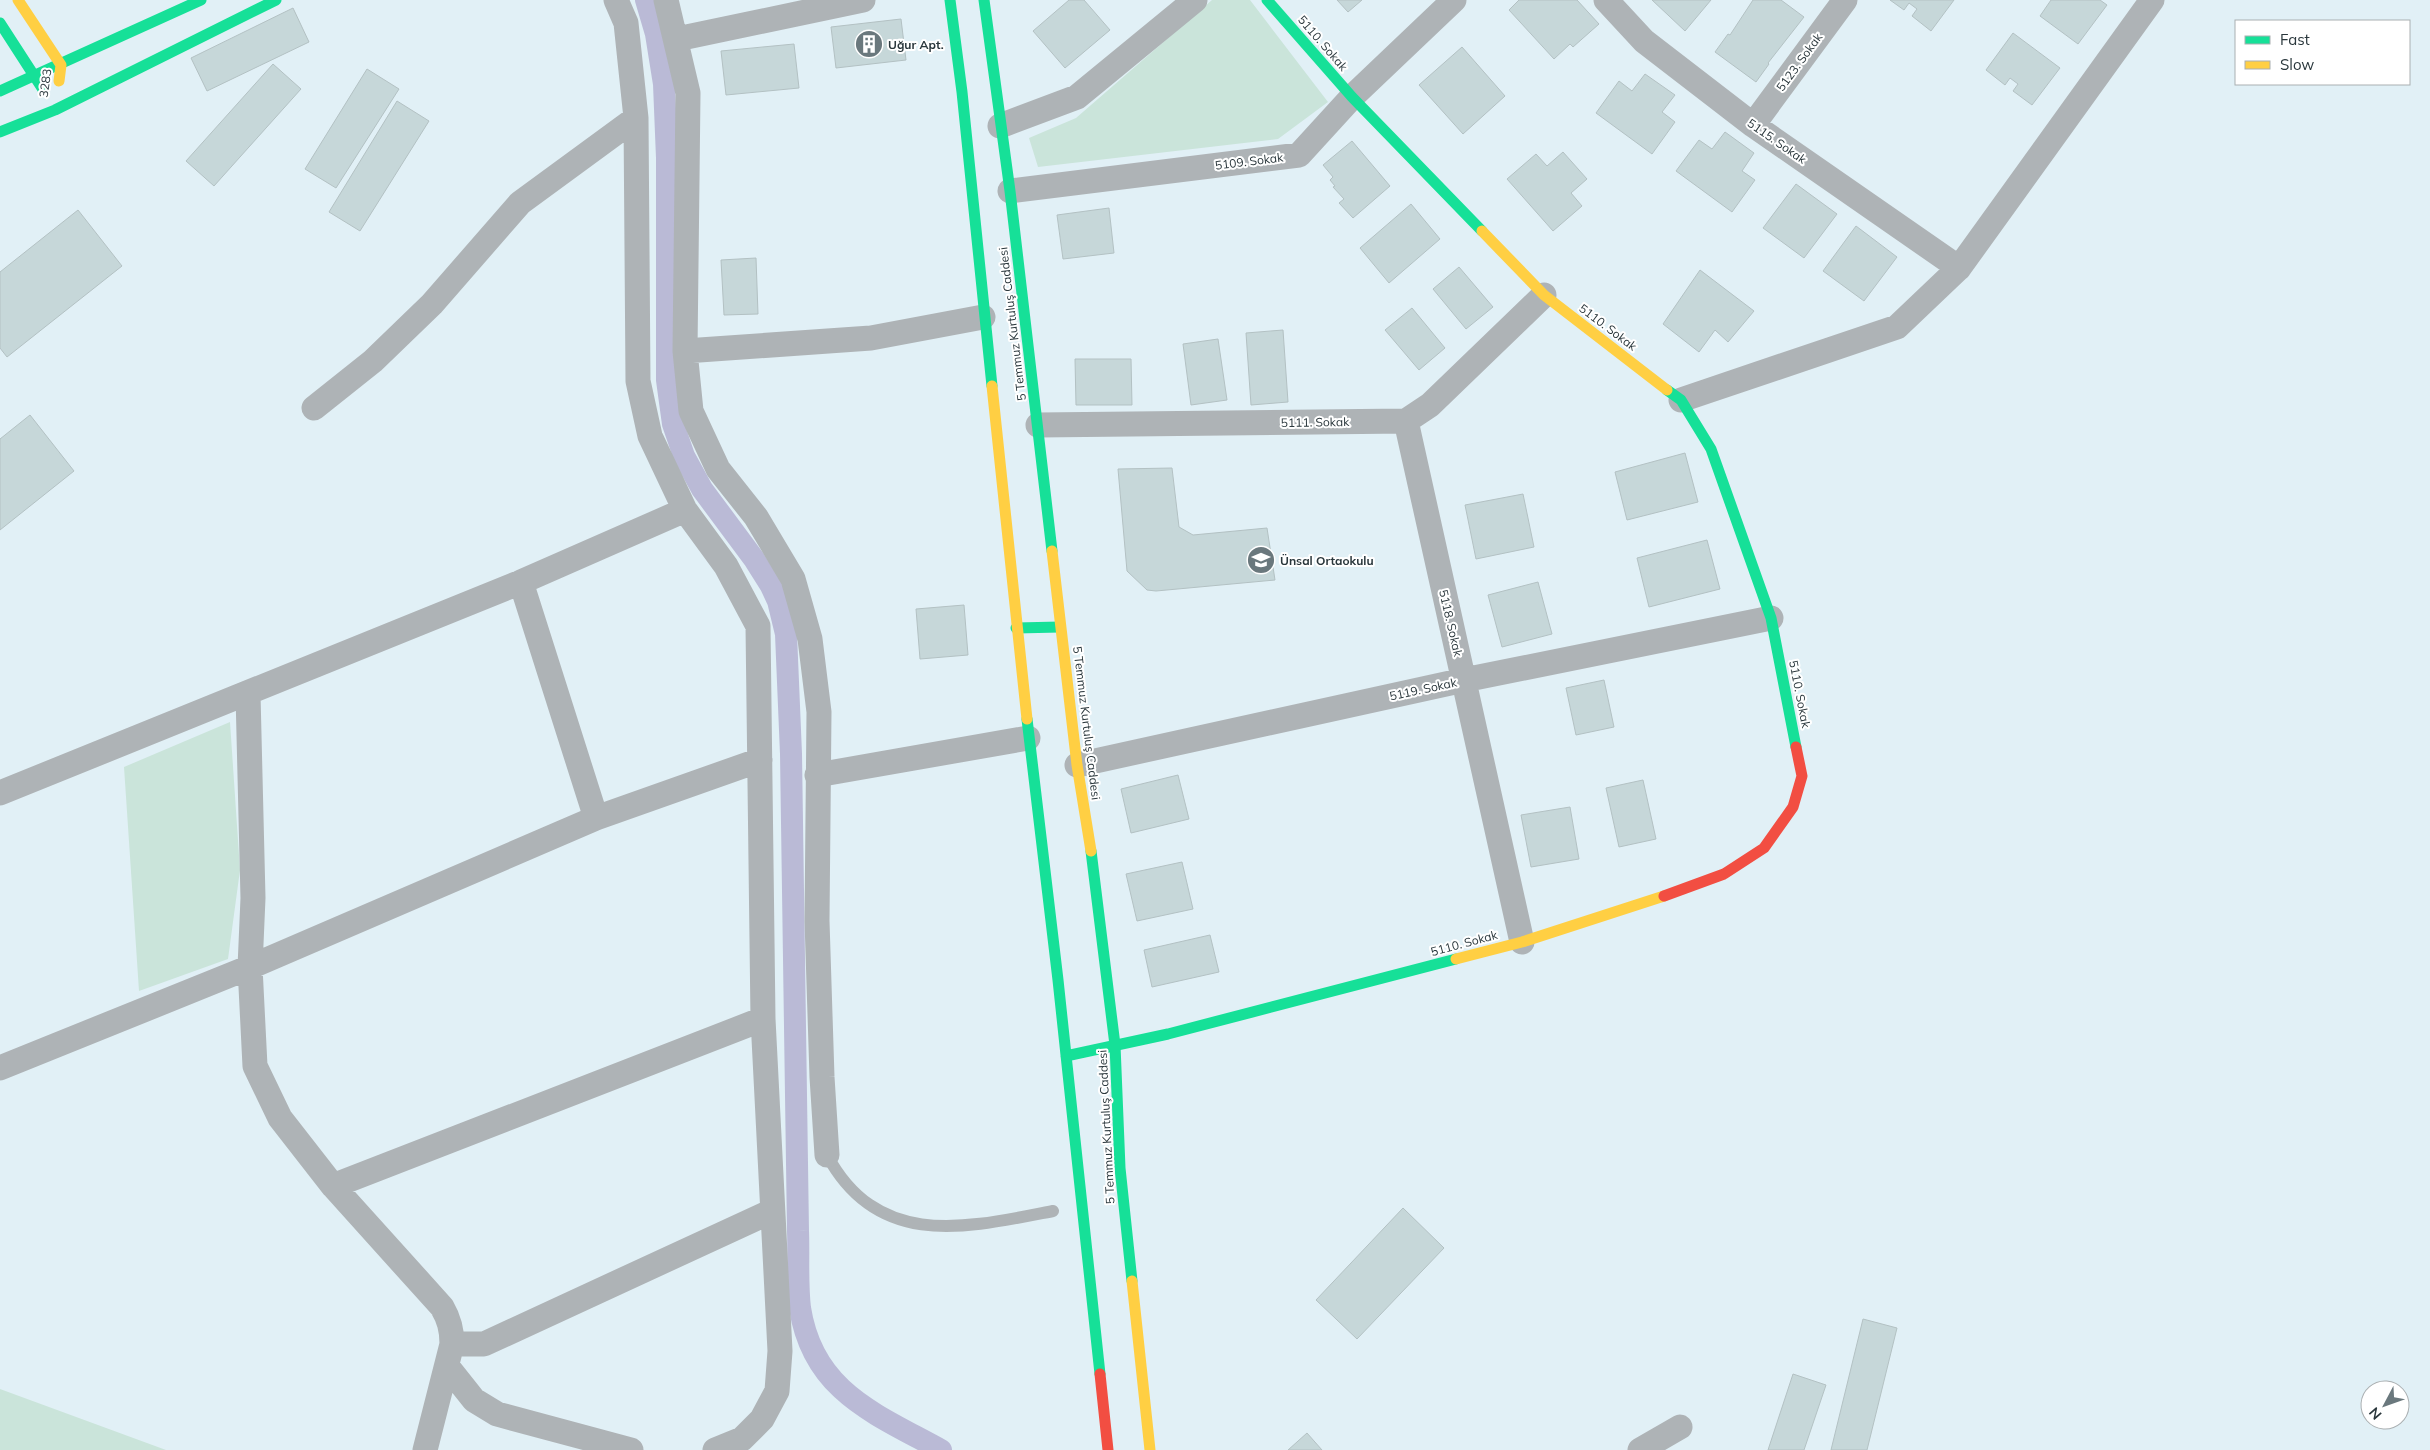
<svg xmlns="http://www.w3.org/2000/svg" width="2430" height="1450" viewBox="0 0 2430 1450" font-family="Mulish,sans-serif">
<style>
.green{fill:#cae4da}
.lines{fill:none;stroke-linecap:round;stroke-linejoin:round}
.canal{stroke:#babad6;stroke-width:22}
.building{fill:#c6d7d9;stroke:#b3c1c3}
.lane{stroke:#aeb3b6;stroke-width:12}
.street{stroke:#aeb3b6;stroke-width:25}
.fast{stroke:#16e098;stroke-width:11}
.slow{stroke:#ffcf43;stroke-width:11}
.jam{stroke:#f24e42;stroke-width:11}
.labels{text-anchor:middle;dominant-baseline:central;stroke-width:4;stroke-linejoin:round;paint-order:stroke}
.street-label{font-size:12px;fill:#2a373c;stroke:#fff}
.poi-label{font-size:12px;font-weight:bold;fill:#2a373c;stroke:#fff;text-anchor:start}
</style>
<rect width="100%" height="100%" fill="#e1f0f6"/>
<path class="green" d="M1212,0H1250L1328,102L1278,139L1038,167L1029,138L1076,118Z
M230,722L240,870L228,959L139,991L124,767Z
M0,1389L166,1450H0Z"/>
<g class="lines">
<path class="canal" d="M646,0L656,34L664,84L667,158V380L673,424L684,456L702,489L754,559L771,586L778,601L786,634L791,754L798,1231C799,1256 797,1283 800,1308C813,1392 876,1414 941,1450"/>
</g>
<path class="building" d="M1069,0H1084L1110,30L1065,68L1033,31Z
M1337,0H1362L1348,12Z
M1519,0H1577L1599,24L1573,47L1570,44L1554,59L1509,10Z
M1652,0H1711L1685,31Z
M1753,0H1781L1804,17L1768,63L1769,64L1756,82L1715,52L1728,34L1730,35Z
M1890,0H1954L1931,31L1912,16L1917,9L1909,3L1904,10Z
M2051,0H2100L2107,5L2078,44L2040,16Z
M293,8L309,42L207,91L191,58Z
M901,19L906,60L836,68L831,27Z
M2013,33L2060,68L2032,105L2013,91L2018,84L2010,78L2005,85L1986,70Z
M794,44L799,88L726,95L721,51Z
M1462,47L1505,96L1463,134L1419,85Z
M273,64L301,89L214,186L186,161Z
M367,69L399,89L336,188L305,169Z
M1645,74L1675,95L1662,112L1675,122L1652,154L1596,113L1619,81L1632,91Z
M397,101L429,121L360,231L329,212Z
M1725,132L1754,153L1742,171L1755,180L1732,212L1676,171L1699,140L1712,149Z
M1352,141L1390,186L1353,218L1339,203L1344,199L1333,187L1335,186L1330,180L1333,177L1323,165Z
M1563,152L1587,179L1571,193L1582,206L1553,231L1507,179L1536,154L1547,166Z
M1796,184L1837,214L1804,258L1763,228Z
M1411,204L1440,239L1389,283L1360,248Z
M1109,208L1114,253L1063,259L1057,215Z
M78,210L122,266L7,357L0,348V272Z
M1856,226L1897,257L1864,301L1823,271Z
M756,258L758,314L724,315L721,260Z
M1459,267L1493,307L1466,329L1433,289Z
M1700,270L1754,311L1728,342L1715,330L1699,352L1663,324Z
M1412,308L1445,348L1419,370L1385,330Z
M1283,330L1288,402L1251,405L1246,333Z
M1218,339L1227,400L1191,405L1183,344Z
M1075,359H1131L1132,405H1076Z
M30,415L74,471L0,530V439Z
M1685,453L1698,502L1627,520L1615,472Z
M1172,468L1179,527L1193,535L1267,528L1275,580L1156,591L1147,590L1127,571L1118,469Z
M1523,494L1534,547L1476,559L1465,505Z
M1707,540L1720,589L1649,607L1637,558Z
M1538,582L1552,634L1502,647L1488,595Z
M964,605L968,655L920,659L916,609Z
M1604,680L1614,727L1576,735L1566,688Z
M1178,775L1189,819L1131,833L1121,789Z
M1643,780L1656,839L1619,847L1606,788Z
M1570,807L1579,859L1531,867L1521,815Z
M1182,862L1193,909L1137,921L1126,874Z
M1210,935L1219,972L1152,987L1144,950Z
M1403,1208L1444,1248L1357,1339L1316,1300Z
M1863,1319L1897,1328L1867,1450H1831Z
M1793,1374L1826,1385L1804,1450H1768Z
M1307,1433L1322,1450H1288Z"/>
<g class="lines">
<path class="lane" d="M827,1155C878,1250 966,1228 1053,1211"/>
<path class="street" d="M616,0L626,23L636,118L638,381L650,436L685,510L726,566L758,626L763,1019L780,1351L777,1391L762,1419L742,1439L715,1450
M666,0L688,93L685,351L691,411L718,469L756,517L793,579L810,639L819,712L817,921L822,1077L827,1155
M1606,0L1644,41L1753,125L1959,268
M677,39L863,0
M1753,125L1845,0
M1000,126L1077,97L1195,0
M1010,191L1299,155L1352,97L1454,0
M685,351L871,338L983,317
M1681,400L1897,327L1959,268L2152,0
M314,408L373,361L432,304L520,203L636,118
M1406,421L1522,942
M1038,425L1406,421L1430,405L1544,295
M521,582L596,818
M248,694L253,898L250,967L255,1066L280,1118L333,1186L442,1307C449,1319 452,1329 452,1344L425,1450
M1077,765L1464,680L1771,618
M817,775L1028,738
M0,793L521,582L685,510
M0,1068L250,967L596,818L760,760
M333,1186L763,1019
M452,1344H484L772,1211
M447,1366L474,1400L497,1414L631,1450
M1640,1450L1680,1427"/>
<path class="fast" d="M950,0L962,92L992,386
M984,0L1010,191L1052,551
M1267,0L1352,97L1482,231
M0,23L44,91
M0,91L201,0
M0,132L55,110L276,0
M1667,390L1681,400L1711,449L1771,618L1796,747
M1016,628L1060,627
M1027,719L1058,980L1100,1374
M1091,851L1115,1045L1120,1168L1132,1281
M1066,1056L1168,1034L1456,959"/>
<path class="slow" d="M18,0L61,65L59,81
M1482,231L1544,295L1667,390
M992,386L1027,719
M1052,551L1077,765L1091,851
M1456,959L1522,942L1664,896
M1132,1281L1150,1450"/>
<path class="jam" d="M1664,896L1724,874L1764,848L1793,807L1802,776L1796,747
M1100,1374L1108,1450"/>
</g>
<defs>
<symbol id="building-disc" viewBox="-11 -11 22 22"><circle r="9.5" fill="#6a787d" stroke="#fff"/><path d="M-4-6H4V6H1V3H-1V6H-4ZM-2.5-4.3h1.7v1.8h-1.7ZM.8-4.3h1.7v1.8H.8ZM-2.5-1h1.7V.8h-1.7ZM.8-1h1.7V.8H.8Z" fill="#fff"/></symbol>
<symbol id="school-disc" viewBox="-11 -11 22 22"><circle r="9.5" fill="#6a787d" stroke="#fff"/><path d="M0-5L7-2L0 1L-7-2ZM-4 1L0 2.5L4 1V4Q0 6-4 4Z" fill="#fff"/></symbol>
</defs>
<g fill-rule="evenodd">
<use href="#building-disc" x="853" y="28" width="32" height="32"/>
<use href="#school-disc" x="1245" y="544" width="32" height="32"/>
</g>
<g class="labels">
<g class="street-label">
<text transform="translate(1323 43) rotate(49)">5110. Sokak</text>
<text transform="translate(1799 62) rotate(-54)">5123. Sokak</text>
<text transform="translate(45 83) rotate(-82)">3283</text>
<text transform="translate(1777 141) rotate(35)">5115. Sokak</text>
<text transform="translate(1249 161) rotate(-7)">5109. Sokak</text>
<text transform="translate(1012 324) rotate(-97)">5 Temmuz Kurtuluş Caddesi</text>
<text transform="translate(1608 327) rotate(37)">5110. Sokak</text>
<text transform="translate(1315 422) rotate(-1)">5111. Sokak</text>
<text transform="translate(1451 623) rotate(77)">5118. Sokak</text>
<text transform="translate(1423 689) rotate(-12)">5119. Sokak</text>
<text transform="translate(1800 694) rotate(79)">5110. Sokak</text>
<text transform="translate(1087 723) rotate(83)">5 Temmuz Kurtuluş Caddesi</text>
<text transform="translate(1464 943) rotate(-15)">5110. Sokak</text>
<text transform="translate(1106 1127) rotate(-93)">5 Temmuz Kurtuluş Caddesi</text>
</g>
<g class="poi-label">
<text x="888" y="44">Uğur Apt.</text>
<text x="1280" y="560">Ünsal Ortaokulu</text>
</g>
</g>
<rect x="2235" y="20" width="175" height="65" fill="#ffffff" stroke="#aaafb1"/>
<rect x="2245" y="36" width="25" height="8" fill="#16e098" stroke="#aaafb1"/>
<text x="2280" y="45" font-size="15" fill="#2a373c">Fast</text>
<rect x="2245" y="61" width="25" height="8" fill="#ffcf43" stroke="#aaafb1"/>
<text x="2280" y="70" font-size="15" fill="#2a373c">Slow</text>
<g transform="translate(2385 1405) rotate(229)"><circle r="24" fill="#ffffff" stroke="#aaafb1"/>
<path d="M0-4L9 19L0 12L-9 19Z" fill="#6a787d"/>
<text y="-8" font-size="14" font-weight="bold" text-anchor="middle" fill="#2a373c">N</text>
</g>
</svg>
